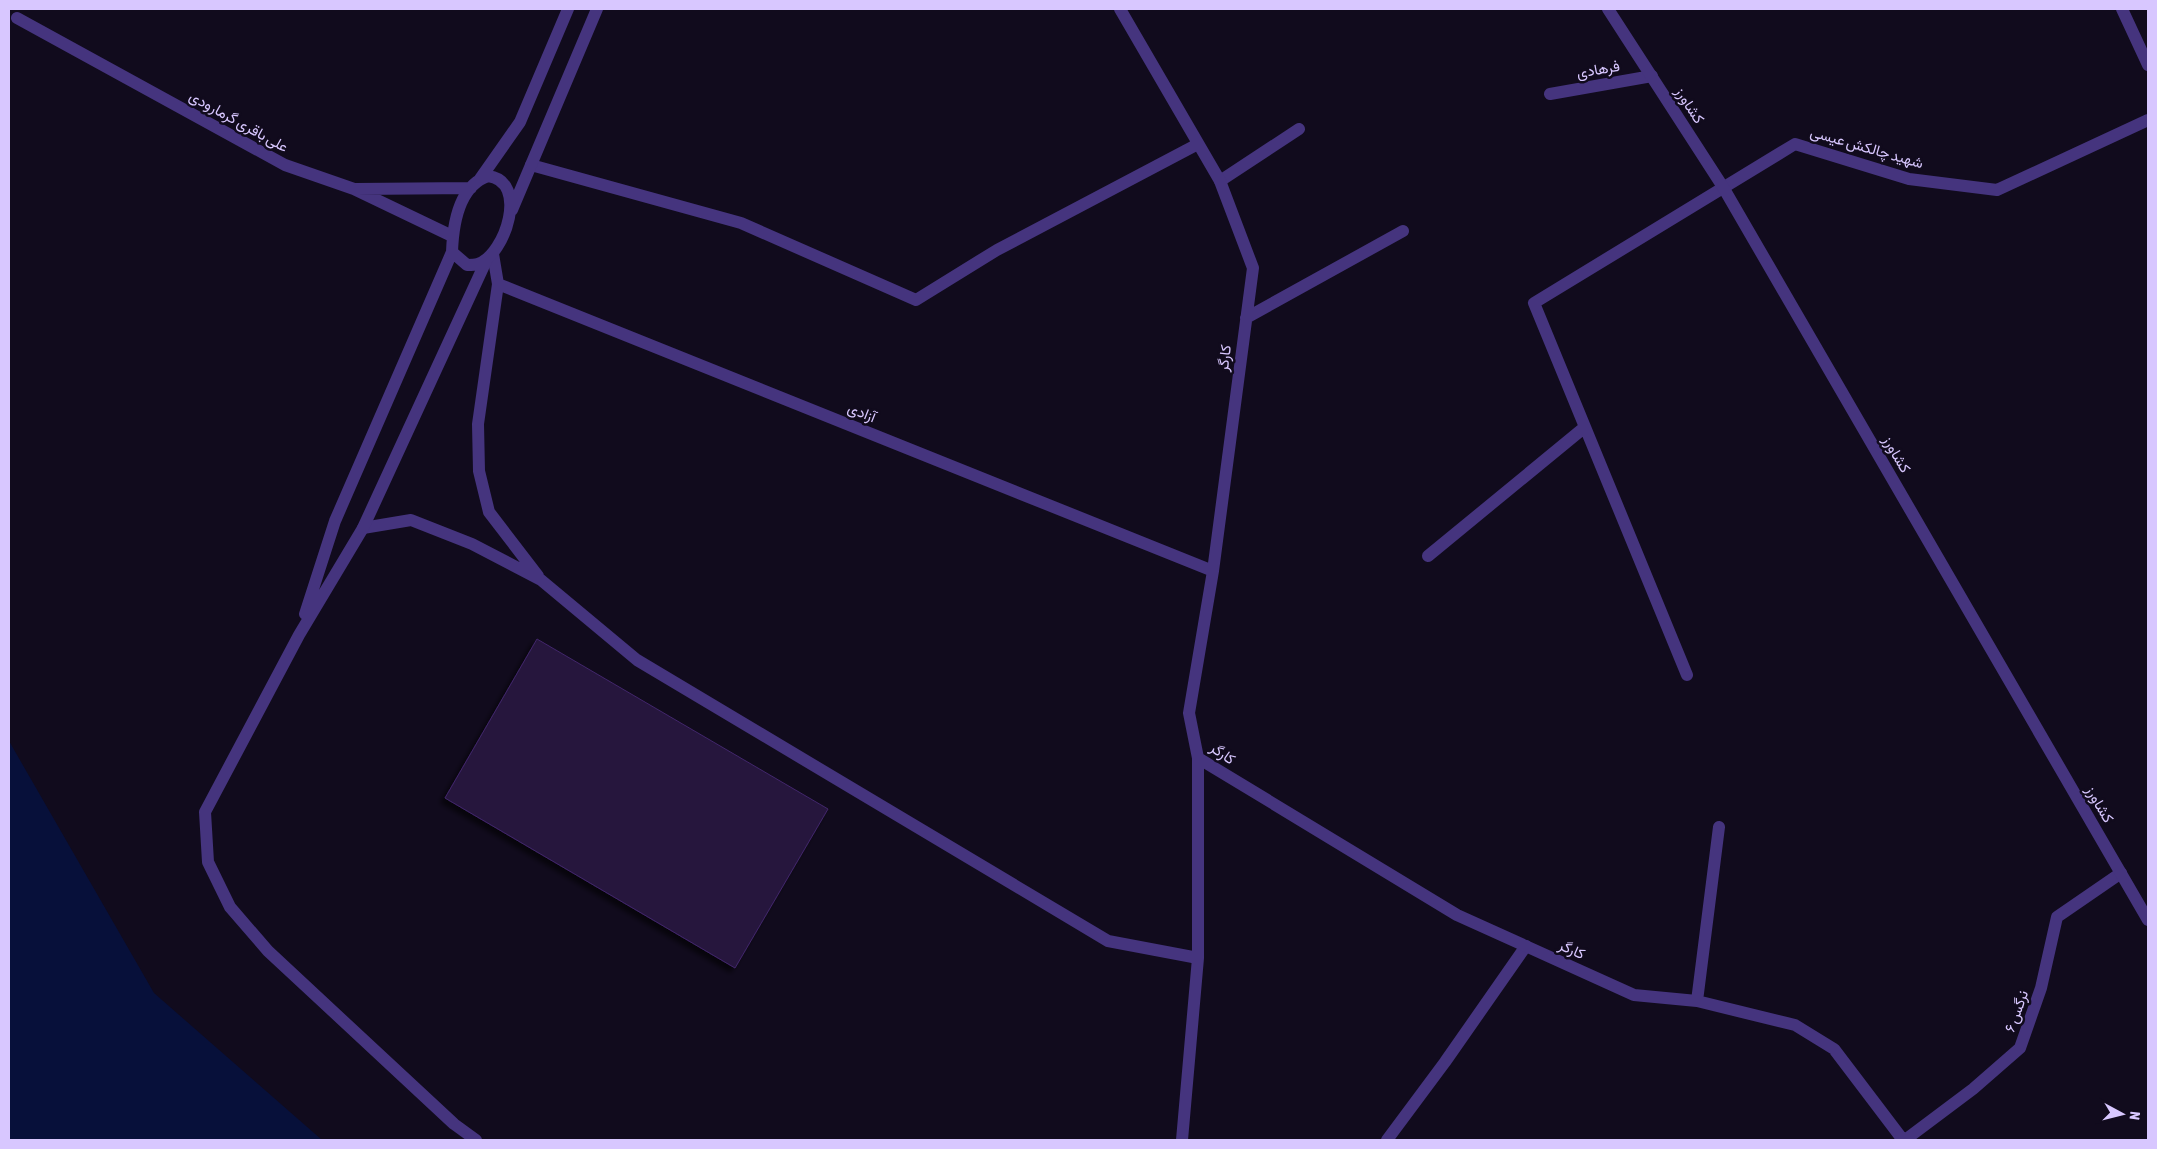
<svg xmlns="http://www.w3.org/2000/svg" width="2157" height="1149" viewBox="0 0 2157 1149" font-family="'Asap Condensed',Vazirmatn,sans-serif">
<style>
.water{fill:#07103a}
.building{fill:#26163e;stroke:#42276b;filter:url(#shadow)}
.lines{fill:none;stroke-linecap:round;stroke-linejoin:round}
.service{stroke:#45347e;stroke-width:12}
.minor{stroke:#45347e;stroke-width:12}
.tertiary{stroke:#45347e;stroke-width:12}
.labels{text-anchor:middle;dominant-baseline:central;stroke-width:5;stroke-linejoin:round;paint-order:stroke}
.street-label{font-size:15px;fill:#d8c7ff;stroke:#110b1d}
</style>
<defs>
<filter id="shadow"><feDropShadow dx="-4.5" dy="4.5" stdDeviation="2.5" flood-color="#0009"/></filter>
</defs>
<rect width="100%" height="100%" fill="#110b1d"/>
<path class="water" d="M9,741L154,993L322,1140H9Z"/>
<path class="building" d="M537,639L828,809L735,968L445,798Z"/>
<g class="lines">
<path class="service" d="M1550,94L1652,76
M1220,181L1299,129
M1387,1140L1445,1062L1526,946"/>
<path class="minor" d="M1120,9L1220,181L1253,268L1213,571L1189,713L1198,758L1457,915L1634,995L1697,1001L1795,1025L1834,1049L1903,1140
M2122,9L2148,65
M531,165L741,223L916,300L997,250L1198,144
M493,254L498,284L478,424L479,471L489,512L538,576
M498,284L1213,571
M1246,318L1403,231
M363,528L411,520L472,544L541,580L637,660L1108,941L1198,958V758
M1428,556L1585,427
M1687,675L1534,303L1795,144L1909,179L1997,190L2148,120
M1697,1001L1719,827
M1182,1140L1198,958
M1905,1140L1973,1089L2020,1048L2041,988L2057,917L2121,873"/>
<path class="tertiary" d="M1608,9L1723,187L2148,920
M17,18L285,165L354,189L452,236
M488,176C529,181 506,254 478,264C475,265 470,265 467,265L452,252C453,224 459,186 488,176Z
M480,179L520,122L568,9
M356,189L471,188
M512,210L597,9
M305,614L335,521L452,252
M476,1140L454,1124L268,951L230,907L208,862L205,812L299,635L363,528L487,259"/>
</g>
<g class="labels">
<g class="street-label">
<text transform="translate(1598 69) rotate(-10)">فرهادی</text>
<text transform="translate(1690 105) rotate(57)">کشاورز</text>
<text transform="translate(239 121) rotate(29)">علی باقری گرمارودی</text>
<text transform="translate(1867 147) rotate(16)">شهید چالکش عیسی</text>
<text transform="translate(1224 358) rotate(-83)">کارگر</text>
<text transform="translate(862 412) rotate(22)">آزادی</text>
<text transform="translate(1897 454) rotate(60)">کشاورز</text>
<text transform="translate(1223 753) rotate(35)">کارگر</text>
<text transform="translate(2100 804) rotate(60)">کشاورز</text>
<text transform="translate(1572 949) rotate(24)">کارگر</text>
<text transform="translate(2016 1011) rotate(-70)">نرگس ۶</text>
</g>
</g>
<rect width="2157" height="1149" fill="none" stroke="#d8c7ff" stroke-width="20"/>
<g transform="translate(2122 1114) rotate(97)" stroke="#110b1d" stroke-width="4" paint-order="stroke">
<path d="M0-4L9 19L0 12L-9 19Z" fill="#d8c7ff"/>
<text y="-8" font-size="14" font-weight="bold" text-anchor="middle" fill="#d8c7ff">N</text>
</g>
</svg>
